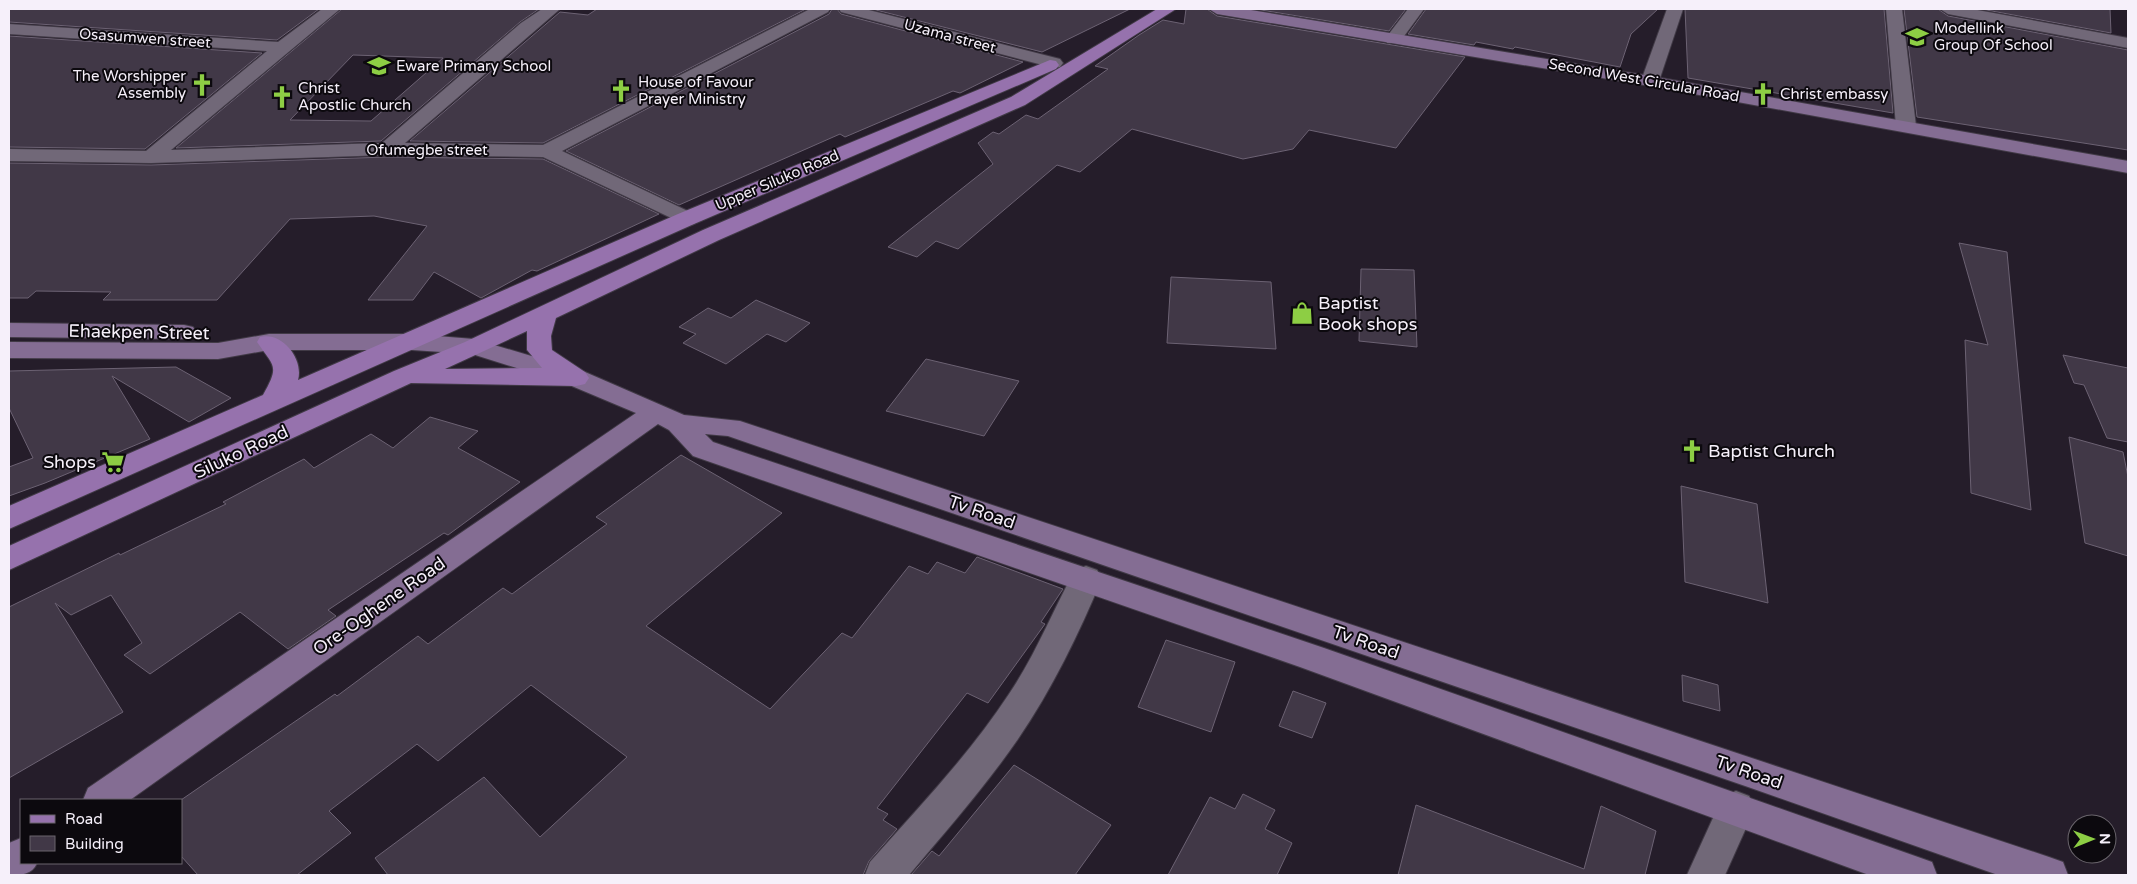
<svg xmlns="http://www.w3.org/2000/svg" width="2137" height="884" viewBox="0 0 2137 884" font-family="'Varela Round',sans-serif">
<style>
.building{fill:#413847;stroke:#6c6273;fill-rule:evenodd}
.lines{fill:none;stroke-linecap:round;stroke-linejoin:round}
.street-casing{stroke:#413a46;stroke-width:2}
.secondary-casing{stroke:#413a46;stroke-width:2}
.primary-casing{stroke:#413a46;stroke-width:2}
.street{fill:#716878;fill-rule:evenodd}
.secondary{fill:#846d93;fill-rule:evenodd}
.primary{fill:#9672ad;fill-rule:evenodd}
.labels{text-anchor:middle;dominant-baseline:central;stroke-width:4;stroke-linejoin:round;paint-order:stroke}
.far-poi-label{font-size:15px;fill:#f6f0fa;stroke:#0c090e;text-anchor:start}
.far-street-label{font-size:15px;fill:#f6f0fa;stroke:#0c090e}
.poi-label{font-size:18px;fill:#f6f0fa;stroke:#0c090e;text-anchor:start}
.street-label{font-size:18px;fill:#f6f0fa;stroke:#0c090e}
</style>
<rect width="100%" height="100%" fill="#251d2a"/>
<path class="building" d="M9,9H319L277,40L9,22Z
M342,9H539L520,22L381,141L176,148ZM353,55L443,58L371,121L290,120Z
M597,9H806L543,143L410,141L560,12L588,15Z
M832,9H837L841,14L1023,62L960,93L953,91L845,137L840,134L679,205L566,151L829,14Z
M872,9H1130L1042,52Z
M1186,9H1207L1217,16L1465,57L1396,148L1309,130L1293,149L1243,159L1132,129L1080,172L1057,165L958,249L936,241L917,257L888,247L993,164L978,143L993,132L999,134L1026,115L1038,119L1108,69L1095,66L1139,35L1163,20L1184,24Z
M1255,9H1406L1389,31Z
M1426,9H1658L1631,34L1620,67L1515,47L1513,49L1476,42L1474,45L1408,34Z
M1685,9H1884L1893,113L1688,78Z
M1904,9H1938L1948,16L2128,50V150L1917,117Z
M1981,9H2110L2111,33Z
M9,36L262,53L145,149L9,147Z
M387,157L543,159L659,214L537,271L532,270L481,298L434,272L413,300H368L427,226L374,216L290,219L217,300H103L111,292L36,291L28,298H9V163L151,165Z
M1959,243L2007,252L2031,510L1971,493L1965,340L1988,345Z
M1361,269L1414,270L1417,347L1359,341Z
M1171,277L1271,282L1276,349L1167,343Z
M756,300L810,323L786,342L767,334L726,364L683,343L696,334L679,327L708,308L731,318Z
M2063,355L2128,368V442L2107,438L2084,385L2074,383Z
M926,359L1019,381L984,436L886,411Z
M176,367L231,398L189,422L112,376L150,439L45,483L9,496V467L33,458L9,408V371Z
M430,417L478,431L458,448L520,482L448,535L444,533L328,610L336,616L288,649L240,612L150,674L124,655L142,643L111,595L71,615L55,603L123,712L9,778V607L119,553L120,555L226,504L223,502L304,459L314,468L371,434L393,448Z
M2069,437L2123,452L2128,477V556L2085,543Z
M681,455L782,513L646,626L770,709L842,633L852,638L909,566L928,574L937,562L965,573L977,557L1063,589L1041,622L1045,624L988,703L967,693L877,808L888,814L883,820L897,829L869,861L863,875H388L375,858L484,777L540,837L627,757L531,685L438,761L417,744L329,811L351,833L297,875H198L181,856V800L335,694L337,696L418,636L428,644L503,588L512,594L607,524L596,517Z
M1681,486L1757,504L1768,603L1685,582Z
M1166,640L1235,662L1211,732L1138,707Z
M1682,675L1718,685L1720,711L1683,701Z
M1293,691L1326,703L1312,738L1279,726Z
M1014,765L1111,825L1075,875H911L932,851L939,856Z
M1243,794L1275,810L1265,829L1292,843L1277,875H1168L1210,797L1235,809Z
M1416,805L1584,869L1601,806L1656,831L1645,875H1398Z"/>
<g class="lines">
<defs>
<path id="street" d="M322,9H340L171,150L382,143L521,23L542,9H560L405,143L543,145L810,9H830L828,12L562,151L694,214L697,219L694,224L686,225L543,157L387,155L151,163L9,161V149L146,151L267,51L9,34V24L278,42Z
M839,9H865L1060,59L1063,63L1060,67L1054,68L841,12Z
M1408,9H1424L1399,43H1387L1385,39Z
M1667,9H1683L1659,81L1656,85H1644L1641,81Z
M1886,9H1902L1916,126L1913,130H1899L1896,126Z
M1940,9H1972L2128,38V48L1948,14Z
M1086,566L1097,570L1102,578C1079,634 1052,689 1018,739C985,787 946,831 909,875H865L870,862C918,808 969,755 1009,694C1036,654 1052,612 1075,570Z
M1736,791L1749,796L1755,808L1725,875H1687L1723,796Z"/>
<path id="secondary" d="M1209,9H1245L1650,76L2128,161V173L1650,86L1217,14Z
M9,323L184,325L193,327L196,332L193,337L184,339L9,337Z
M269,334H412L474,339L585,372L684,415L740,421L2049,857L2063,862L2068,875H1998L1751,788L728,436L705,434L713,442L1324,648L1918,857L1932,862L1937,875H1869L1300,667L693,456L669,430L658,424L130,800H83L88,788L636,413L567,384L472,354L412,350H269L218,359L9,358V342L218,343Z
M21,838V863H37C32,875 21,875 9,875V843Z"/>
<path id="primary" d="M1157,9H1176L1025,105L719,240L556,318L551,336L552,350L585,372L589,378L585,384L576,386L411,383L9,570V546L394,371L465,342L703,230L1011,97ZM527,331V350L542,368L445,369Z
M1050,60L1056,61L1059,65L1056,69L694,224L9,529V506L263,395C280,365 274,367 257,342L260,337C282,331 304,359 298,380L678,214Z"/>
</defs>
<use href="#street" class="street-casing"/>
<use href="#secondary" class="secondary-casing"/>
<use href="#primary" class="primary-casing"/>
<use href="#street" class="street"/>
<use href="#secondary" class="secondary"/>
<use href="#primary" class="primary"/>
</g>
<defs>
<symbol id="school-bare" viewBox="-9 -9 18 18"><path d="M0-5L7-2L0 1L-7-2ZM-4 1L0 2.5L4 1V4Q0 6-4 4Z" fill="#8dce44" stroke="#0c090e" stroke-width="2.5" paint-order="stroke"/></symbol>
<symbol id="church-bare" viewBox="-9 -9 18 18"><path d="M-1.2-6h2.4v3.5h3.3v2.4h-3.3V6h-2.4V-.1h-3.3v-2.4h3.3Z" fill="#8dce44" stroke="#0c090e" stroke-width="2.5" paint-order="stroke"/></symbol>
<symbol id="shop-bare" viewBox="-9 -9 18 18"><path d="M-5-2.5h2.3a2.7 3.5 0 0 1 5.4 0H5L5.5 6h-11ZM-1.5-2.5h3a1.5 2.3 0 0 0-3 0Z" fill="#8dce44" stroke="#0c090e" stroke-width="2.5" paint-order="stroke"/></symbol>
<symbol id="supermarket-bare" viewBox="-9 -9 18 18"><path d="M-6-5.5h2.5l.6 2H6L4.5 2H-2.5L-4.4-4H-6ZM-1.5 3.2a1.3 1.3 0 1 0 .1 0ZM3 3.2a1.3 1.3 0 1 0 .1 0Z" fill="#8dce44" stroke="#0c090e" stroke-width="2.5" paint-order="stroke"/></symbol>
</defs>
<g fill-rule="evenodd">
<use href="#school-bare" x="1901" y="21" width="32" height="32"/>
<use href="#school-bare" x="363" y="50" width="32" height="32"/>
<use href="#church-bare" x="186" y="69" width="32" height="32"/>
<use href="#church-bare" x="605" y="75" width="32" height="32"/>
<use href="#church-bare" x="1747" y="78" width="32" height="32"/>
<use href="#church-bare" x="266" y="81" width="32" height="32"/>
<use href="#shop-bare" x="1286" y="297" width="32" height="32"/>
<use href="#church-bare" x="1676" y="435" width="32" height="32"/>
<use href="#supermarket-bare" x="97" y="446" width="32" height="32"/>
</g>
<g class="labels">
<g class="far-poi-label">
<text x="1934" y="28">Modellink<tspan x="1934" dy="17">Group Of School</tspan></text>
<text x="396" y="66">Eware Primary School</text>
<text x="186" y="76" text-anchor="end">The Worshipper<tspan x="186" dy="17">Assembly</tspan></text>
<text x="638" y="82">House of Favour<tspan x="638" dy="17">Prayer Ministry</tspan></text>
<text x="298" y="88">Christ<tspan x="298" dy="17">Apostlic Church</tspan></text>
<text x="1780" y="94">Christ embassy</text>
</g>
<g class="far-street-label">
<text transform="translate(950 36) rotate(15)">Uzama street</text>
<text transform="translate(145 38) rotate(4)">Osasumwen street</text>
<text transform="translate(1644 80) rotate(10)">Second West Circular Road</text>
<text x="427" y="150">Ofumegbe street</text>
<text transform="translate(777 180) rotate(-23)">Upper Siluko Road</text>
</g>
<g class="poi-label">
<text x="1318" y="303">Baptist<tspan x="1318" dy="21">Book shops</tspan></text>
<text x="1708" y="451">Baptist Church</text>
<text x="96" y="462" text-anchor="end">Shops</text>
</g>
<g class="street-label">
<text transform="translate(139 332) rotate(1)">Ehaekpen Street</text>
<text transform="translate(241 452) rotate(-25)">Siluko Road</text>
<text transform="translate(982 512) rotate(19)">Tv Road</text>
<text transform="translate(379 606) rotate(-35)">Ore-Oghene Road</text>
<text transform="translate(1366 642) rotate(19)">Tv Road</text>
<text transform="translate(1749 772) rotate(19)">Tv Road</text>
</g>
</g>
<rect width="2137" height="884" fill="none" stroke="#f6f0fa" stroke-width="20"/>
<rect x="20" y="799" width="162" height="65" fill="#0c090e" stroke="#6a656c"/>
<rect x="30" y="815" width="25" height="8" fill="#9672ad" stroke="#6a656c"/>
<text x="65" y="824" font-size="15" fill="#f6f0fa">Road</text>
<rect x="30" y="836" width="25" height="15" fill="#413847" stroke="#6a656c"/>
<text x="65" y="849" font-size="15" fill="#f6f0fa">Building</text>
<g transform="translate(2092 839) rotate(89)"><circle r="24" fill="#0c090e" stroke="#6a656c"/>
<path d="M0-4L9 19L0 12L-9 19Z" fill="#8dce44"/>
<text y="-8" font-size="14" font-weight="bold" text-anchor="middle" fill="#f6f0fa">N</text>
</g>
</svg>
